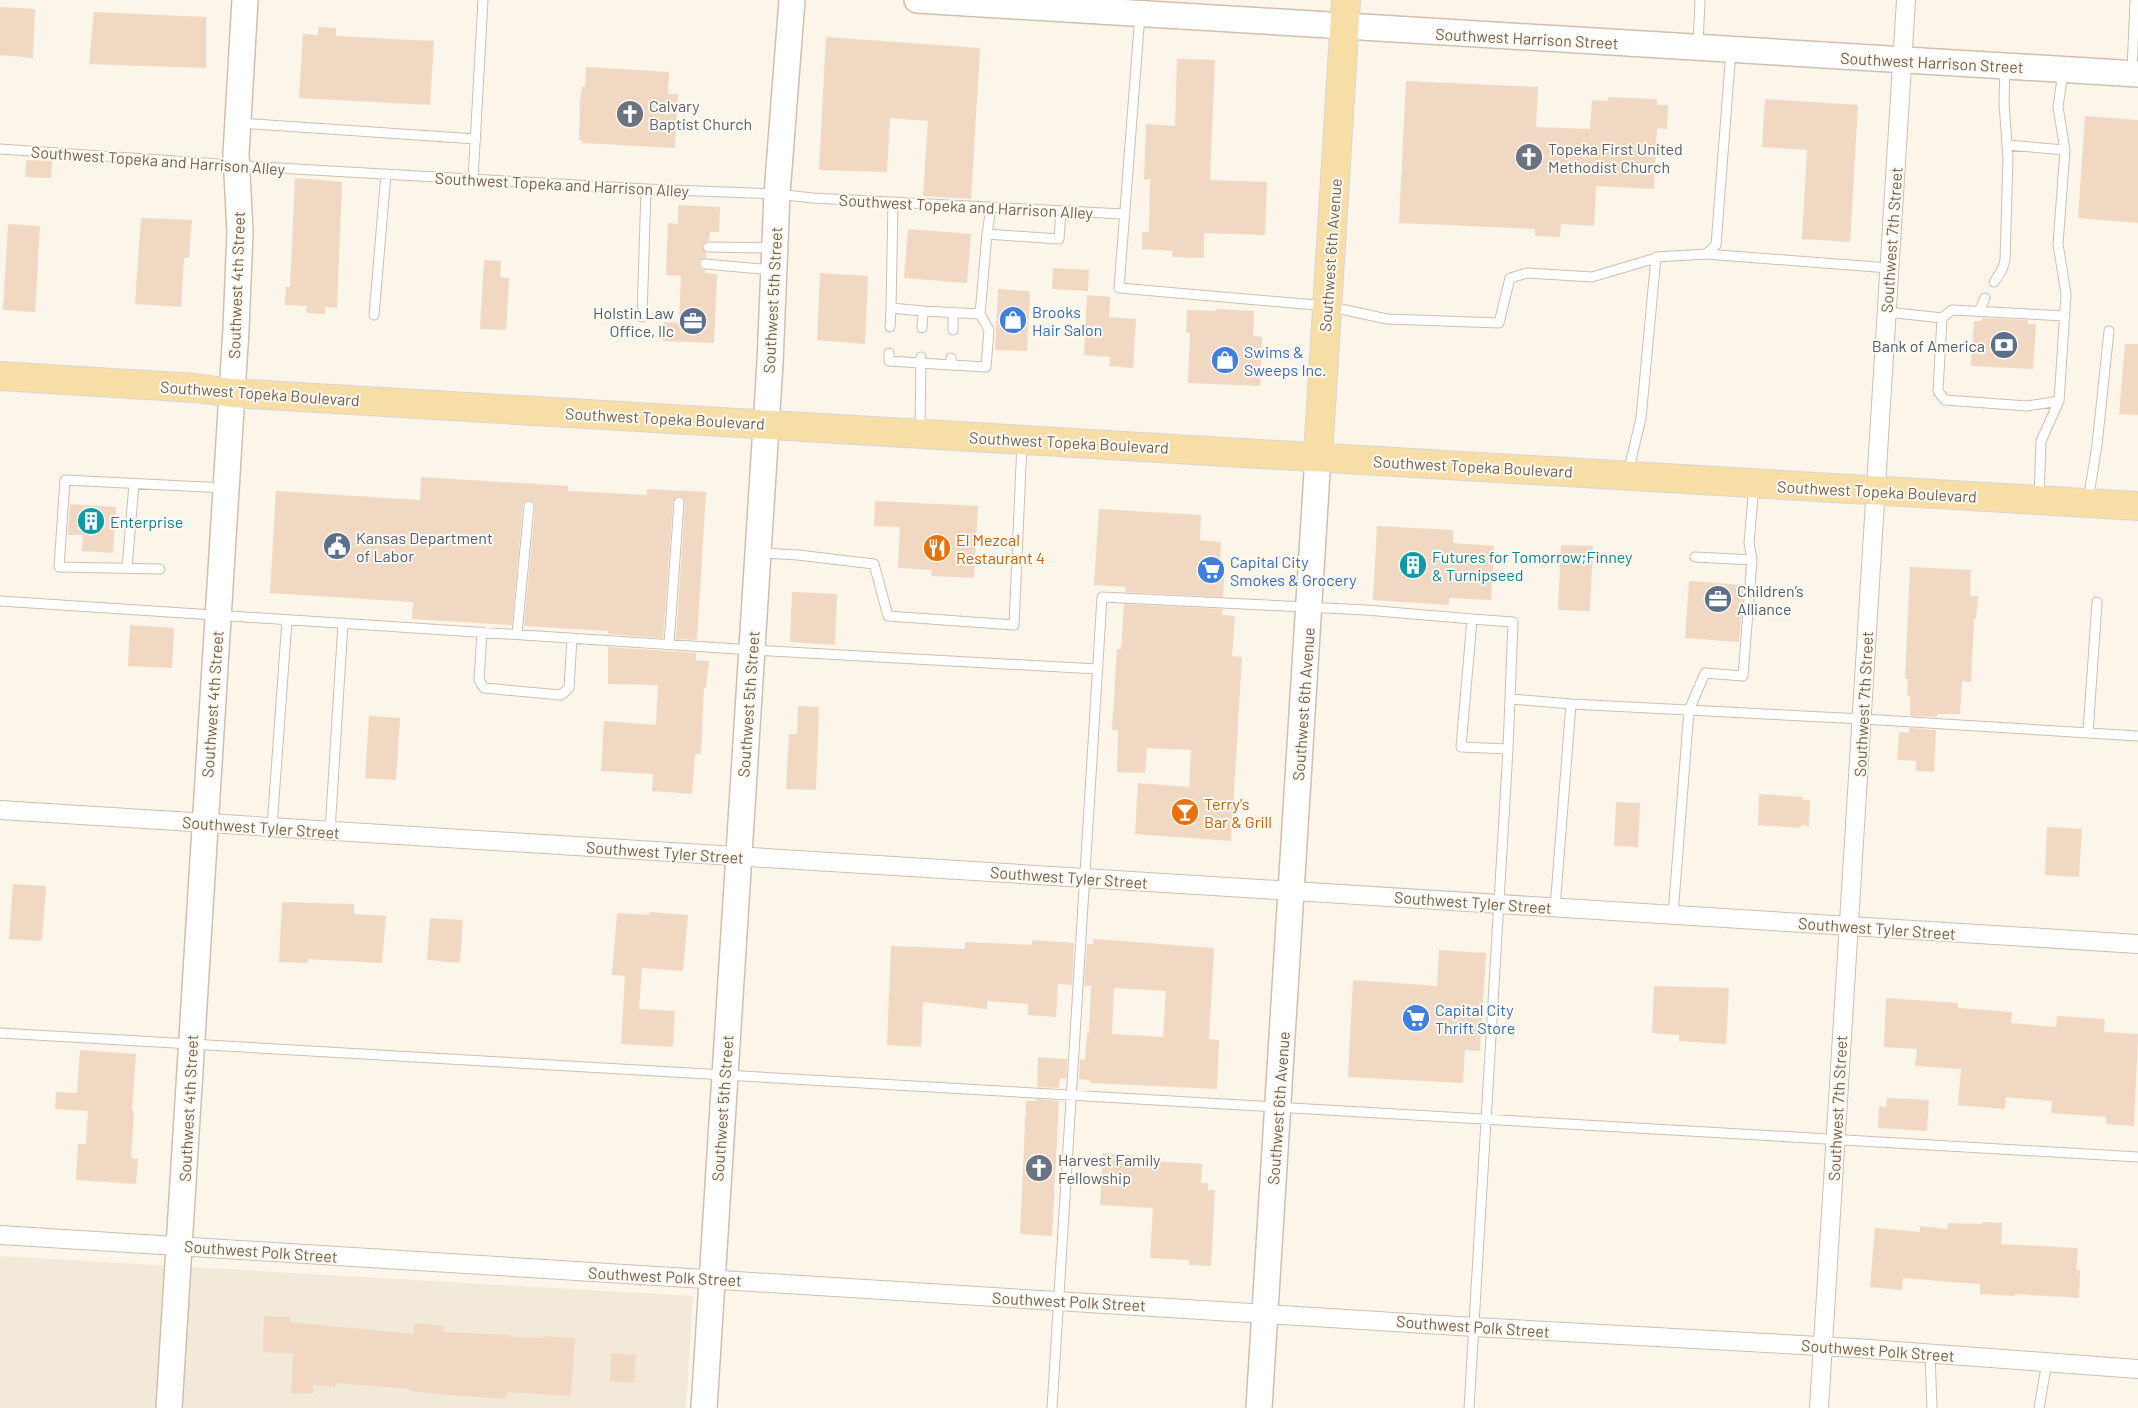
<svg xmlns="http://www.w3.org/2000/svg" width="2138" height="1408" viewBox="0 0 2138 1408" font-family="Barlow,sans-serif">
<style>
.residential{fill:#f3e9d8}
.building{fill:#f1d8c2;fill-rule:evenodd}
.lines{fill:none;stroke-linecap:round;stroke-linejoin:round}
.lane-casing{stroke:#cebfb0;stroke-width:11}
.street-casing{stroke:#cebfb0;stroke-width:20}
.secondary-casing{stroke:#d1bfad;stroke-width:28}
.primary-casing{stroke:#dbd5d1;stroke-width:30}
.lane{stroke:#fff;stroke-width:9}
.street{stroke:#fff;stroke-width:18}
.secondary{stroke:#fff;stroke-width:25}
.primary{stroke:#f7dea6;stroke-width:28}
.labels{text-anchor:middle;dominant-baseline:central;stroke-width:4;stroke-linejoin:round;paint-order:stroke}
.street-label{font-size:16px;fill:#765f4e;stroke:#fefaf1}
.worship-label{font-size:16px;fill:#5b616d;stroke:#fefaf1;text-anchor:start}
.shop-label{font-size:16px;fill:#366cbe;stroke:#fefaf1;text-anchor:start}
.service-label{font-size:16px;fill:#4e5e75;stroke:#fefaf1;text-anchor:end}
.culture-label{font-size:16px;fill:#0d838f;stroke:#fefaf1;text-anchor:start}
.food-label{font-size:16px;fill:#c56008;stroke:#fefaf1;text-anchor:start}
</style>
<rect width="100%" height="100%" fill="#fcf6ea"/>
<path class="residential" d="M0,1256L693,1296L686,1408H0Z"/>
<path class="building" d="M0,7L35,9L33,58L0,55Z
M94,12L206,17V68L89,64Z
M318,27L336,28V36L434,41L430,105L299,98L303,34L318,35Z
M826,37L980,48L971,199L923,196L928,121L890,118L887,172L819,170Z
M1177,59L1215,60L1210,180L1267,182L1265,235L1204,233V258L1172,257L1173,251L1142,249V232H1149L1150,179L1144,180L1146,124L1175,126Z
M586,67L669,72L668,94H678L675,148L582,143V140H579L580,101L582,87H585Z
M1406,81L1538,87L1536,127L1590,129L1592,100L1608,101V97L1657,99V105H1668L1667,129L1657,128L1654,189L1596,186L1594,226L1561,224L1560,237L1535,236V229L1399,223Z
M1765,99L1858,105L1850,242L1802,239L1807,150L1762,147Z
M2085,116L2138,120V223L2078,218Z
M26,160L52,161L51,178L25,177Z
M295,178L342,182L337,308L325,307V314L306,313L307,306L285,305L286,287H290Z
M678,205L720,207L719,232H710L709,241L705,242L702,246L706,253V258L700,260L699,264L701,269L705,270V273L717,274L714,343L663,341L664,322L679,323L681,276L666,275L668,223L678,224Z
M141,218L192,220L189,258H184L181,307L135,304Z
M8,224L40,226L35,312L3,310Z
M908,229L971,234L967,283L904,278Z
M484,260L501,261L500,277L509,278L506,330L480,329Z
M1053,268L1089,270L1088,291L1052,289Z
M820,273L868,276L865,344L817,340Z
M998,289L1030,291L1027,351L995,350Z
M1087,295L1110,297L1109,317L1136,319L1133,368L1109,366L1110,357L1084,355Z
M1216,309L1254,311L1253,336L1262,337L1260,386L1188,383L1190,333L1186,332L1187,310L1216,311Z
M1982,318L2028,320V324H2036L2033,369L1971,366L1974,321H1981Z
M2125,344H2138V415L2119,414Z
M421,477L568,486V491L647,495V489L706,492L697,640L676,639L685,502L684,499L680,496L676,497L673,502L663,638L608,634V631L524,626L535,507L534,503L530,500L526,501L523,505L512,625L412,619L413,602L270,593L276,491L420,500Z
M875,501L978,506L974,578L931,576L932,570L898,568L900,527L874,526Z
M70,504L116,507L113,553L82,551L83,535H68Z
M1099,509L1201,515L1200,540L1221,542L1220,564H1225L1223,597L1125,592L1126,587L1094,585Z
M1377,526L1453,530V543L1494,546L1491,600L1449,598V605L1373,600Z
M1561,545L1593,546L1590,611L1558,610Z
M1910,567L1971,570L1970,596H1978L1976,619H1974L1971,682L1962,681L1960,714H1937V717L1910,716V696H1907L1908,679H1905Z
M1689,581L1744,585L1739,642L1685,638Z
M792,592L837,594L835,645L790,642Z
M1124,604L1223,609L1222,615L1235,616L1232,656L1242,657L1231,841L1135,834L1138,783L1189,787L1191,750L1147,748L1145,773L1117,772L1118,730H1112L1117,649H1121Z
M130,625L174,628L172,668L128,666Z
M608,647L696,653V660L709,661L706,688H704L701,754H695L692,794L652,791L653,774L601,771L604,721L656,725L658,685L608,684Z
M798,706L819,707L816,790L786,789L789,734H797Z
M369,716L400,718L396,780L365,778Z
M1909,728L1936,730L1934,772L1916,771V761L1897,760L1899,732L1909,733Z
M1759,794L1803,797L1802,800H1810L1809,826L1801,825V828L1758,825Z
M1616,802L1640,803L1638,847L1614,846Z
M2047,827L2082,829L2079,877L2045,875Z
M13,884L46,886L42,941L9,939Z
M282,902L354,904V914L386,916L382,963L308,959V963L279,962Z
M649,912L688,915L683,971L642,968L639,1009L675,1011L673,1047L621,1044L625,976L612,975L617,913L649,915Z
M430,918L463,920L460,963L427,960Z
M1093,939L1214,948L1209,1039L1219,1040L1217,1089L1091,1083L1089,1080L1079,1079L1080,1059L1085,1060L1087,1033H1089L1091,986H1084L1087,944H1093ZM1114,988L1166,991L1163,1037L1112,1034Z
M1032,940L1074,943L1072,985L1058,984L1056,1017L1028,1015V1004L987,1001V1009L923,1002L921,1047L887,1045L891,946L965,949V942L1032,945Z
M1439,950L1486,953L1480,1051L1465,1050L1463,1083L1348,1077L1353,980L1437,986Z
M1654,986L1729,988L1726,1044L1679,1041V1035L1652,1033Z
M1886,998L1958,1003V1008L2012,1012L2011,1023L2056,1027L2057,1016L2105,1019L2104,1032L2138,1034L2134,1126L2106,1124V1117L2051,1113L2052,1101L2006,1097L2005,1109L1958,1105L1961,1069L1915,1066L1917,1049L1884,1047Z
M80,1050L136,1054L132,1111H134L131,1158L138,1159L136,1184L76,1180L78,1144H86L88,1111L55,1109L56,1092L77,1093Z
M1038,1057L1067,1059L1066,1079L1060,1078L1059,1088L1037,1087Z
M1887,1098L1929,1100L1927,1131L1878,1128L1879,1106L1886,1107Z
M1036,1099L1059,1101L1052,1236L1020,1234L1026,1101H1036Z
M1103,1153L1139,1156V1160L1202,1164L1201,1183H1208V1190H1215L1211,1266L1189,1265V1260L1150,1258L1153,1208L1100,1205Z
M1982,1222L2002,1223L2001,1244L2078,1248L2076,1270H2080L2079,1298L2015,1294V1296L1980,1294V1284L1903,1278L1902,1290L1870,1287L1875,1228L1920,1232V1226L1947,1229L1948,1223L1982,1224Z
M264,1316L290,1317V1322L414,1334L415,1323L444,1326L443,1332L510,1335V1337L543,1338V1336L575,1338L571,1396L507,1392L506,1399L450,1395L410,1391V1389L335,1383V1387L313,1385V1394L291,1393L293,1353L263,1352Z
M611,1353L636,1355L634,1383L610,1381Z"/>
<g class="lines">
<defs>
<path id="lane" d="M1140,14L1119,288L1327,306L1387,319L1499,323L1510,278L1527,273L1592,277L1656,258
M1698,45L1700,0
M2132,71L2135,0
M239,123L476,139
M2007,145L2065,150
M0,149L278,168L646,189L777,194L812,198L1124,214
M473,180L483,0
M893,202L891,308L923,311
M987,234L991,207
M708,247L772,248
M1706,254L1889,268
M705,264L773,270
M1994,282L2002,270L2005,260L2008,158L2004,103L2005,67
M1979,311L1985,298
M1887,312L1942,318
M374,315L386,174
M642,317L646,189
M890,327L891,308
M922,328L923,311L980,314L987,234L1059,239L1061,211
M953,330V312
M889,353V361L951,365V358
M951,365L986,367L989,330L980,314
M2059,401L2027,406L1945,400L1938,391L1942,318L1952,310L2065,316
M920,430L921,357
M1628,473L1641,418L1656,257L1706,254L1716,245L1731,50
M2039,498L2041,441L2059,401L2066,294L2058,244L2065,150L2058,107L2063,72
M2088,501L2097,445L2109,331
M760,553L798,555L874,564L888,616L1014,625L1022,443
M1695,557L1752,560
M127,568L134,484
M160,569L59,567L65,480L225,488
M0,601L752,650L1097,669
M482,632L479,680L484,688L561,695L569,688L572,638
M517,634L529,506
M669,644L679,502
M1511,699L1571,704L1863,719L2138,736
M2088,733L2097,602
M272,827L287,620
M330,831L343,623
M1555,908L1571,704
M1673,915L1689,710L1705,673L1743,676L1752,560L1749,543L1754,486
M0,1033L2138,1157
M1930,1354L1932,1408
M1052,1408L1102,597L1366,610L1472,619L1461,747L1508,749
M1469,1408L1508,749L1513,622L1472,619
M2039,1408L2047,1362"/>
<path id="street" d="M0,810L2138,944
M0,1235L1474,1327L1856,1348L2138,1369
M1819,1408L1906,0"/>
<path id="secondary" d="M917,0L2138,74
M169,1408L236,329L240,232L236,154L245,0
M704,1408L770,363L777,194L792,0
M1259,1408L1318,456"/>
<path id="primary" d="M0,376L195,388L232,393L2138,506
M1318,456L1346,0"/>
</defs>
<use href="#lane" class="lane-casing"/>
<use href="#street" class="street-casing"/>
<use href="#secondary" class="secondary-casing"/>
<use href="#primary" class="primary-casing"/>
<use href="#lane" class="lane"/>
<use href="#street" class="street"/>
<use href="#secondary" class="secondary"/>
<use href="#primary" class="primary"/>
</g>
<defs>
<symbol id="church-disc" viewBox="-11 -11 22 22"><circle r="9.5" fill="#6b7280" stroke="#fefaf1"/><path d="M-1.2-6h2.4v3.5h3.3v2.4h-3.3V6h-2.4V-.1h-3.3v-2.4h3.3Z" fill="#fff"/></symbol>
<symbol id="shop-disc" viewBox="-11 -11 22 22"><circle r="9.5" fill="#3f7fe0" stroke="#fefaf1"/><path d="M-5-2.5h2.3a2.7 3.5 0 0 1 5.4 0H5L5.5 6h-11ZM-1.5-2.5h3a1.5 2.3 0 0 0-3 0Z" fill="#fff"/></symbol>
<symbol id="office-disc" viewBox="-11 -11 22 22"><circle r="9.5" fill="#5c6f8a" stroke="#fefaf1"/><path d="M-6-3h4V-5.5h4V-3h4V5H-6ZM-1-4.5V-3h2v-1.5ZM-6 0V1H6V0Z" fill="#fff"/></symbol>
<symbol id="bank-disc" viewBox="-11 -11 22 22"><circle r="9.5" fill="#5c6f8a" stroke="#fefaf1"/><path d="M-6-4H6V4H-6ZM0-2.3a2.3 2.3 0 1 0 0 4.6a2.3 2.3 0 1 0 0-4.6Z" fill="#fff"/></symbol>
<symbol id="building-disc" viewBox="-11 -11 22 22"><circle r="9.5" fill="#0f9aa8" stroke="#fefaf1"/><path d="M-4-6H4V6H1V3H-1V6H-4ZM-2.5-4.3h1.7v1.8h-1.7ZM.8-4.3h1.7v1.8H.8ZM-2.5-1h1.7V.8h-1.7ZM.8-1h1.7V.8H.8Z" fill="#fff"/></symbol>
<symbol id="civic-disc" viewBox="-11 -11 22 22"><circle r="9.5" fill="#5c6f8a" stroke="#fefaf1"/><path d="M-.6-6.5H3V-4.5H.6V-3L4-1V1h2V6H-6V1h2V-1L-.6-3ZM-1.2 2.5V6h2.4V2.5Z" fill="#fff"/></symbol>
<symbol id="restaurant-disc" viewBox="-11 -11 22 22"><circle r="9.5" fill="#e8710a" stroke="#fefaf1"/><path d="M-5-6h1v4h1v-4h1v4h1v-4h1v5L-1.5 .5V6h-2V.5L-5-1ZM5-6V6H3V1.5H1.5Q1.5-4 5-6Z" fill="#fff"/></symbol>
<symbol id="supermarket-disc" viewBox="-11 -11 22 22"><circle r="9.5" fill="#3f7fe0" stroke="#fefaf1"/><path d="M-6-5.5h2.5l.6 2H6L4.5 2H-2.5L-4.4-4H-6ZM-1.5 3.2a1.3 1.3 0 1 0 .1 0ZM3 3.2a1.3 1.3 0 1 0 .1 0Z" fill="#fff"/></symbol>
<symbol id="bar-disc" viewBox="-11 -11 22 22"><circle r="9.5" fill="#e8710a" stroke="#fefaf1"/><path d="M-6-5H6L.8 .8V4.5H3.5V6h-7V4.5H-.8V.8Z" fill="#fff"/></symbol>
</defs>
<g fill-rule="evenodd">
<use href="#church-disc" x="614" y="98" width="32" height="32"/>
<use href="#church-disc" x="1513" y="141" width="32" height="32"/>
<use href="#shop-disc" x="997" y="304" width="32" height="32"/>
<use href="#office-disc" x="677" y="305" width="32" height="32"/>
<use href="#bank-disc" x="1988" y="329" width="32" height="32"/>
<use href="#shop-disc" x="1209" y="344" width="32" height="32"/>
<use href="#building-disc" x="75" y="505" width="32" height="32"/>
<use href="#civic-disc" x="321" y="530" width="32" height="32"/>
<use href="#restaurant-disc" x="921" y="532" width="32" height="32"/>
<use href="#building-disc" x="1397" y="549" width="32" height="32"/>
<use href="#supermarket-disc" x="1195" y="554" width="32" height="32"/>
<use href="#office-disc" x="1702" y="583" width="32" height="32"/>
<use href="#bar-disc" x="1169" y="796" width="32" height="32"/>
<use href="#supermarket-disc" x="1400" y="1002" width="32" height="32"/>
<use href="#church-disc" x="1023" y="1152" width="32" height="32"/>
</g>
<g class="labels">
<g class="street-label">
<text transform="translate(1527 38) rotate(3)">Southwest Harrison Street</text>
<text transform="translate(1932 62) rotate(3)">Southwest Harrison Street</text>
<text transform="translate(158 160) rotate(4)">Southwest Topeka and Harrison Alley</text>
<text transform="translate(562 184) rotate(3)">Southwest Topeka and Harrison Alley</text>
<text transform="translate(966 206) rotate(3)">Southwest Topeka and Harrison Alley</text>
<text transform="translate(1891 240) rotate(-86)">Southwest 7th Street</text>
<text transform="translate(1330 255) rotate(-86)">Southwest 6th Avenue</text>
<text transform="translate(236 285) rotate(-88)">Southwest 4th Street</text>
<text transform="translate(772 300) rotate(-87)">Southwest 5th Street</text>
<text transform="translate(260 393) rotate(4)">Southwest Topeka Boulevard</text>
<text transform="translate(665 418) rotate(3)">Southwest Topeka Boulevard</text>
<text transform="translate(1069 442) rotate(3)">Southwest Topeka Boulevard</text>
<text transform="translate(1473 466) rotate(3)">Southwest Topeka Boulevard</text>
<text transform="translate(1877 491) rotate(3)">Southwest Topeka Boulevard</text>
<text transform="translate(212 704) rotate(-86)">Southwest 4th Street</text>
<text transform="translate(748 704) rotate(-86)">Southwest 5th Street</text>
<text transform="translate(1303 704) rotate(-86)">Southwest 6th Avenue</text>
<text transform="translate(1863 704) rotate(-87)">Southwest 7th Street</text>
<text transform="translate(261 827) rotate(4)">Southwest Tyler Street</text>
<text transform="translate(665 852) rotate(4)">Southwest Tyler Street</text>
<text transform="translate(1069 877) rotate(4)">Southwest Tyler Street</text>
<text transform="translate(1473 902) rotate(4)">Southwest Tyler Street</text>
<text transform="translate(1877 928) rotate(4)">Southwest Tyler Street</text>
<text transform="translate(188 1108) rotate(-87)">Southwest 4th Street</text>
<text transform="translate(722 1108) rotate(-86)">Southwest 5th Street</text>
<text transform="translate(1278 1108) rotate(-86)">Southwest 6th Avenue</text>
<text transform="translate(1837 1108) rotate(-87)">Southwest 7th Street</text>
<text transform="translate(261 1251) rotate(4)">Southwest Polk Street</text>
<text transform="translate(665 1276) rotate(3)">Southwest Polk Street</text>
<text transform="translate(1069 1301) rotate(3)">Southwest Polk Street</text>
<text transform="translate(1473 1326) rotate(4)">Southwest Polk Street</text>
<text transform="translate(1878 1350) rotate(4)">Southwest Polk Street</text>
</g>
<g class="worship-label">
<text x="649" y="105">Calvary<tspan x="649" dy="18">Baptist Church</tspan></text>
<text x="1548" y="148">Topeka First United<tspan x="1548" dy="18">Methodist Church</tspan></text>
<text x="1058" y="1159">Harvest Family<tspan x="1058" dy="18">Fellowship</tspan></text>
</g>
<g class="shop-label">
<text x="1032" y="311">Brooks<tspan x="1032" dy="18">Hair Salon</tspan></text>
<text x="1244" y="351">Swims &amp;<tspan x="1244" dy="18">Sweeps Inc.</tspan></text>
<text x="1230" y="561">Capital City<tspan x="1230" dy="18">Smokes &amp; Grocery</tspan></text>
<text x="1435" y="1009">Capital City<tspan x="1435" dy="18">Thrift Store</tspan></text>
</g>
<g class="service-label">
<text x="674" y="312">Holstin Law<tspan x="674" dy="18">Office, llc</tspan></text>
<text x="1985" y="345">Bank of America</text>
<text x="356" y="537" text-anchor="start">Kansas Department<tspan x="356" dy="18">of Labor</tspan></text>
<text x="1737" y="590" text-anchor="start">Children’s<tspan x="1737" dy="18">Alliance</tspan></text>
</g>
<g class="culture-label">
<text x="110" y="521">Enterprise</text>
<text x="1432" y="556">Futures for Tomorrow;Finney<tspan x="1432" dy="18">&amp; Turnipseed</tspan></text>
</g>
<g class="food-label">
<text x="956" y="539">El Mezcal<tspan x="956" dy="18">Restaurant 4</tspan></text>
<text x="1204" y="803">Terry's<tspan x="1204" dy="18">Bar &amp; Grill</tspan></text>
</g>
</g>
</svg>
